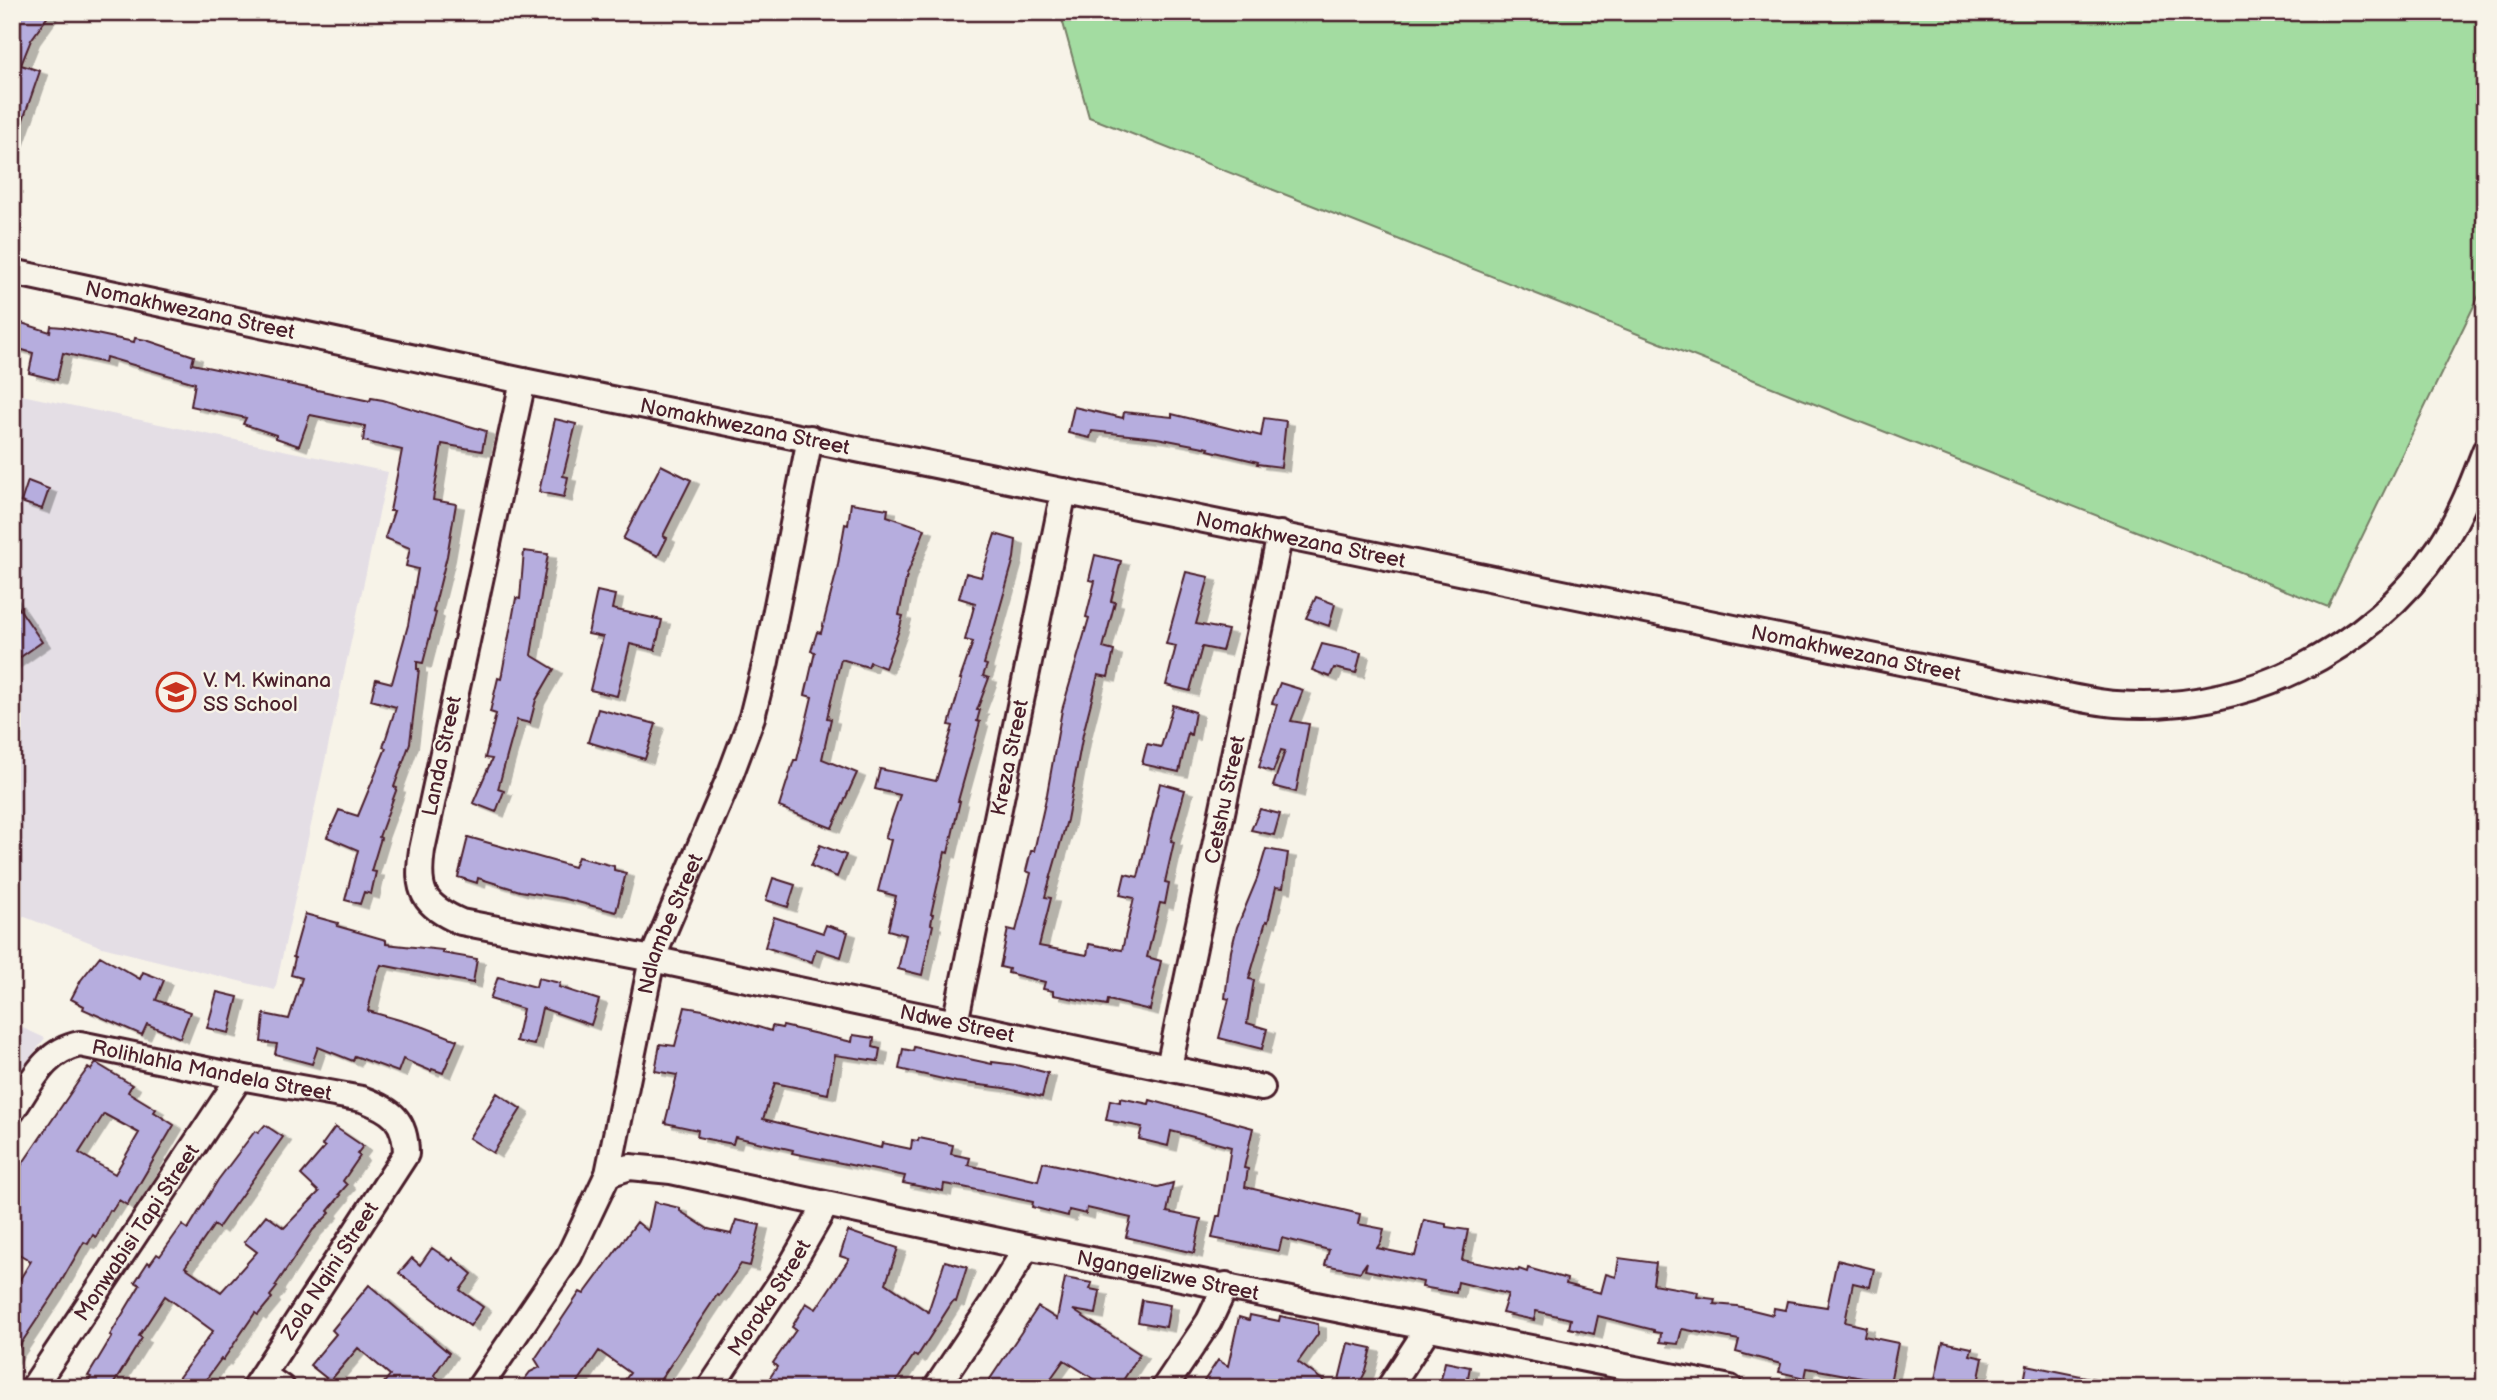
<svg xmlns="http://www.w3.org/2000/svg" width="2497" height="1400" viewBox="0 0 2497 1400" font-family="'Balsamiq Sans',sans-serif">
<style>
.built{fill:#e4dee5}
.green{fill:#a3dca1;stroke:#767e66;stroke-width:2}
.building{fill:#b6adde;stroke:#4a1f2b;stroke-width:2;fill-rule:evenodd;filter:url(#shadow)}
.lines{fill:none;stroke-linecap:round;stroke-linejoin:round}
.minor-casing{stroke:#4a1f2b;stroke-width:30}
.minor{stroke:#f7f3e8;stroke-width:24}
.labels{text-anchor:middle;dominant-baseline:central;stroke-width:5;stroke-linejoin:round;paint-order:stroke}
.street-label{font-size:21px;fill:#4a1f2b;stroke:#f7f3e8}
.poi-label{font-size:21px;fill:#4a1f2b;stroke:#f7f3e8;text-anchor:start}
</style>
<defs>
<filter id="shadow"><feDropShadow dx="8" dy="4.5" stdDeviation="0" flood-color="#0004"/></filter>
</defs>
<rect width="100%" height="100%" fill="#f7f3e8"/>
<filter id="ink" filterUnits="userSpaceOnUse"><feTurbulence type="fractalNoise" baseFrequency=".0143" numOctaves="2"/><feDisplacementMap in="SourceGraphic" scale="14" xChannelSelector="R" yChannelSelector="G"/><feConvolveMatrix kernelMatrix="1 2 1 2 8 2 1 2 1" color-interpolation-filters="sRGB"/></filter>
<g filter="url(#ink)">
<path class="built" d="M12,393L388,472L275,990L102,947L12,912Z
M12,1023L45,1038L12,1083Z"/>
<path class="green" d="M1060,12H2485V283L2328,607L1089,117Z"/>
<path class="building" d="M20,12H51L31,40L21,65L40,71L15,143H12V25Z
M12,320L50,332L51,326L63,327L134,342L135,338L146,340L194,356L192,364L370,401L371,398L383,400L486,431L482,451L442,444L433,500L456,504L447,556L433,612L436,613L423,663L417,662V669H419L410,743L394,787L397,788L379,837L381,838L371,871L376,872L371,894L364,892L360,904L345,900L358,850L327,837L339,810L358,816L386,748L383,747L396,707L371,700L376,679L392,683L408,625L418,569L406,566L410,548L385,538L394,511H390L402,450L363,441L365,426L310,415L299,446L276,438V435L243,424L246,418L191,406L195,383L106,357L105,363L63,353L57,380L29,373L33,353L12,347Z
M1074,407L1123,418L1124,412L1172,417V414L1261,436L1264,418L1286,421L1281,467L1257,464L1258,462L1208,450L1209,448L1157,438L1092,431L1090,438L1068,433Z
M555,419L576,424L563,476L568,477L564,497L539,492Z
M661,465L691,480L663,536L667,538L658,556L623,539Z
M28,481L49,489L42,509L21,502Z
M851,503L888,509L887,516L925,529L907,575L899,615L903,616L899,630L885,668L870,662L868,667L841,659L827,718L831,719L822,759L857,773L832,828L779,807L794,760H797L812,697L805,695L815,652L811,651L817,632L821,633L837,570L845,524L848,525Z
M995,534L1016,540L1014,558L984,664L987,665L983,676L989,678L977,710H980L977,721L980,722L958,801H960L948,853L945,852L931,914H933L931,924L933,925L922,975L898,969L906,935L888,930L896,896L878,891L891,840L885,838L900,795L875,789L880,769L936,781L953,726L949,725L962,679H960L973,642L965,640L975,603L959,598L966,573L981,577Z
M524,551L548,554L531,655L554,669L536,700L530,723L517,720L498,789L504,791L496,812L473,803L492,759L485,758L496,714L490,712L498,678L501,679L516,598L520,599Z
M1095,555L1121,561L1111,601L1115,602L1103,648L1114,651L1108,677L1098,675L1083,734L1067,820L1045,897L1051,898L1039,946L1087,955L1089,944L1122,950L1134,898L1120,895L1125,874L1138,877L1160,783L1185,790L1171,841L1174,842L1165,882L1169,883L1165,904L1160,903L1147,957L1161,961L1150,1010L1108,1000L1107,1005L1053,995V991L1043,989L1045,982L1008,973L1009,969L1000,967L1008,929L1016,931L1031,873L1026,871L1031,851H1034L1047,794L1062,710L1089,618L1086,617L1095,581L1089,580Z
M1186,572L1209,577L1196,624L1228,630L1222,651L1202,647L1190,691L1166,685L1176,646L1166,644Z
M597,591L615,595L612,609L662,620L655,650L630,644L617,696L590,690L603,637L588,634Z
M1316,597L1335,604L1329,626L1306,618Z
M12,598L42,642L12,663Z
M1322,644L1361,653L1356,673L1334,668L1330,677L1312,670Z
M1280,683L1303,690L1291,721L1309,724L1296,792L1273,786L1285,751L1281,750L1273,772L1259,767L1277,704L1272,703Z
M1173,705L1195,712L1191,735L1188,733L1179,772L1142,764L1147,744L1161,747Z
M598,709L656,724L645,759L588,742Z
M1260,809L1280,814L1274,835L1251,830Z
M468,837L574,867L578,857L614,866V870L626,873L616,912L562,898L520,891L478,878L477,883L458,877Z
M820,845L846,855L837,877L811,866Z
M1266,849L1288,853L1283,888L1276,887L1268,922L1266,921L1249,979L1254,980L1247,1023L1267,1029L1262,1049L1219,1038L1229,999L1225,998L1231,951L1237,927L1257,879Z
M773,878L795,885L788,907L766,900Z
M305,914L338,923L337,926L386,940V944L443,950L442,953L477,959L473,983L381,965L376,977L368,1011L424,1027L457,1040L443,1073L432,1069L431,1071L403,1059L398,1072L355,1056L353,1061L318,1047L312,1064L275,1054L277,1044L261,1042L264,1014L289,1019L302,978L291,975L295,958L293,957Z
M774,917L823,933L826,925L848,932L841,957L816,949L812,962L765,947Z
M100,956L140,979L143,972L164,980L156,1000L190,1012L180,1038L147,1024L142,1035L83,1009L84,1006L71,999L81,980Z
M498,977L536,987L538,978L560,983L559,987L599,1000L591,1025L542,1008L534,1045L516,1041L523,1009L490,999Z
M217,992L238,997L229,1033L207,1028Z
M685,1007L703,1010L771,1031L772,1026L782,1028L783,1026L852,1042L853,1035L874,1038L873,1047L880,1049L878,1061L835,1055L828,1094L775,1083L763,1119L881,1148L882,1143L911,1149L912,1140L918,1141L919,1138L953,1145L951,1154L970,1158L968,1165L1038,1181L1043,1162L1158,1187L1173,1183L1167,1212L1201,1219L1194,1253L1126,1237L1131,1218L1087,1208L1086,1214L1069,1210L1068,1216L1032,1207L1033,1202L963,1187L944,1184L943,1191L903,1183L905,1176L792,1153L793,1150L735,1137L733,1144L697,1137L698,1130L665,1123L677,1075L655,1071L660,1044L675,1046Z
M914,1047L992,1064V1062L1016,1065L1048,1073L1042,1097L1004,1088L956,1082L899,1069L903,1049L913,1051Z
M96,1063L132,1085L128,1092L156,1109L154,1112L174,1125L127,1205L119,1200L112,1211L110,1210L96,1237L93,1235L88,1244L84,1242L54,1294L12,1357V1292L31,1261L12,1250V1179L80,1079L88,1068L91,1070ZM104,1114L139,1133L115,1174L79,1153Z
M497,1093L521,1109L493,1153L469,1138Z
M1120,1098L1149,1104L1150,1100L1253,1128L1244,1168L1248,1169L1245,1187L1360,1214L1358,1224L1384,1229L1381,1242L1377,1248L1415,1256L1424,1220L1446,1224V1227L1468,1230L1462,1260L1518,1271L1519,1269L1527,1272L1528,1268L1567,1279L1566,1284L1601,1293L1606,1274L1616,1277L1619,1258L1656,1263L1653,1284L1698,1292L1697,1297L1715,1299L1714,1304L1737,1306L1773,1315L1774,1308L1785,1310L1787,1301L1827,1307L1837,1260L1874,1269L1870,1287L1853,1283L1845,1322L1866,1327L1864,1336L1898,1343L1890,1383L1807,1368L1805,1378L1779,1372L1781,1364L1736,1352L1739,1340L1682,1329L1678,1344L1660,1342L1661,1333L1654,1332V1330L1598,1316L1594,1334L1569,1328L1571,1319L1536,1311L1534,1320L1502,1313L1508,1294L1458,1282L1456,1293L1422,1287L1423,1282L1365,1270L1367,1262L1360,1272L1325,1265L1329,1250L1282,1238L1279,1251L1212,1238L1217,1216H1220L1231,1147L1171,1131L1168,1146L1139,1139L1142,1127L1106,1120L1110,1100L1120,1102Z
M265,1125L283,1137L218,1228L214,1225L185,1267L221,1292L257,1252L244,1242L266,1215L284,1228L319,1192L301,1175L325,1147L322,1145L335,1127L363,1146L357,1154L360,1156L343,1181L347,1185L339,1194L341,1195L328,1211L330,1213L313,1230L275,1286L277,1287L270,1296L272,1298L258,1315L255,1313L223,1360L221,1359L200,1388H171L213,1331L165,1296L139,1336L142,1338L111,1388H85L91,1377L88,1376L112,1336L110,1335L140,1285L135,1282L148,1262L150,1264L157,1254L160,1256L182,1225L188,1229L218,1180L255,1131L258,1133Z
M654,1202L680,1208V1211L708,1229L731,1234L736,1220L760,1225L750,1266L741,1264L719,1296L717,1295L655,1388H619L630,1373L599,1351L574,1388H518L530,1372L540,1367L535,1359L580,1292L584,1294L637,1222L648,1231Z
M848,1231L898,1248L886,1283L928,1312L945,1261L967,1267L956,1302L953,1301L917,1357L914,1355L892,1388H763L777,1367L773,1363L796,1330L792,1327L806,1303L816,1309L849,1259L840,1256Z
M432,1248L451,1261L453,1258L472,1274L460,1290L483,1307L470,1326L399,1273L412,1258L420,1265Z
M1065,1278L1092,1283L1090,1289L1100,1291L1096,1314L1073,1310L1140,1354L1118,1388H1088L1094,1379L1064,1360L1044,1388H984L1038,1307L1057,1319Z
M369,1285L449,1353L434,1375L450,1388H380L390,1375L358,1348L330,1381L310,1365L336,1334L332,1330Z
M1142,1300L1170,1305L1166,1327L1138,1322Z
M1250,1315L1279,1321L1280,1316L1318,1324V1334L1298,1362L1333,1388H1214L1204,1381L1218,1360L1228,1366L1239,1317L1249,1320Z
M1943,1342L1972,1348L1970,1355L1983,1358L1977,1388H1933Z
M1348,1343L1372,1348L1366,1371L1357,1388H1337Z
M1445,1362L1470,1367L1466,1388H1439Z
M2027,1365L2096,1379L2095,1388H2023Z"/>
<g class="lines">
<defs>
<g id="minor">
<path id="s1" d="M12,272L523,381L2028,688C2057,693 2087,702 2116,704C2243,714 2369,652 2440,547C2460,517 2472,485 2485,451"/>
<path id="s2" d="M523,381L422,850C416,892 423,905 461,922L652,959L1262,1088"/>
<path id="s3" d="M955,1023L1064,491"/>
<path id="s4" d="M1169,1067L1280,534"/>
<path id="s5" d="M12,1111C32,1082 44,1051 80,1044L240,1077L362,1099C392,1110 406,1120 406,1154L254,1388"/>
<path id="s6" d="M608,1174L630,1167L671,1171L1027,1247L1730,1388"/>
<path d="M263,1375L282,1388"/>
<path id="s7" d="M33,1388L240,1077"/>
<path id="s8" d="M479,1388L569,1256L608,1174L652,959L728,781L752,717L766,661L810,438"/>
<path id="s9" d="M710,1388L788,1271L826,1205"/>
<path d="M936,1388L991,1306L1027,1247"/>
<path d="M1164,1388L1209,1321L1226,1285"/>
<path d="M1389,1388L1428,1328"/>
</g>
</defs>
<use href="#minor" class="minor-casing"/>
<use href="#minor" class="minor"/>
</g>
</g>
<defs>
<symbol id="school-ring" viewBox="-11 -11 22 22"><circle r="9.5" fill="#f7f3e8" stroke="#c8321e" stroke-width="1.5"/><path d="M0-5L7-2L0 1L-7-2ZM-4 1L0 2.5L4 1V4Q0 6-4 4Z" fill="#c8321e"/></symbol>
</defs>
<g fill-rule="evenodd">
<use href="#school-ring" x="154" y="670" width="44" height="44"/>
</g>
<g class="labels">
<g class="street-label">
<text stroke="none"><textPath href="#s1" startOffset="182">Nomakhwezana Street</textPath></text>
<text stroke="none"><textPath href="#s1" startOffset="749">Nomakhwezana Street</textPath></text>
<text stroke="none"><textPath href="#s1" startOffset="1316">Nomakhwezana Street</textPath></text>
<text stroke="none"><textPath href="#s1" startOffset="1883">Nomakhwezana Street</textPath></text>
<text transform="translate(442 756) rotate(-78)">Landa Street</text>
<text stroke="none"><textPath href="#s3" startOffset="271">Kreza Street</textPath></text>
<text stroke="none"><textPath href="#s4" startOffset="273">Cetshu Street</textPath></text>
<text stroke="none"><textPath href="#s8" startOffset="509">Ndlambe Street</textPath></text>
<text stroke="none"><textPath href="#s2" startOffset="1078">Ndwe Street</textPath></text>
<text stroke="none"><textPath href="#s5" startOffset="233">Rolihlahla Mandela Street</textPath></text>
<text stroke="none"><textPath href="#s7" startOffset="187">Monwabisi Tapi Street</textPath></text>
<text transform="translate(330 1271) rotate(-57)">Zola Nqini Street</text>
<text stroke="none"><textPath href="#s6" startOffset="572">Ngangelizwe Street</textPath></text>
<text stroke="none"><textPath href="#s9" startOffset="108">Moroka Street</textPath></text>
</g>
<g class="poi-label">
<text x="203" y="680">V. M. Kwinana<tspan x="203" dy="24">SS School</tspan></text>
</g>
</g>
<rect width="2497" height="1400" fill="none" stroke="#f7f3e8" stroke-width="42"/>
<rect x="21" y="21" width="2455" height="1358" fill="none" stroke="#4a1f2b" stroke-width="2.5" filter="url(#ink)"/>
</svg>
